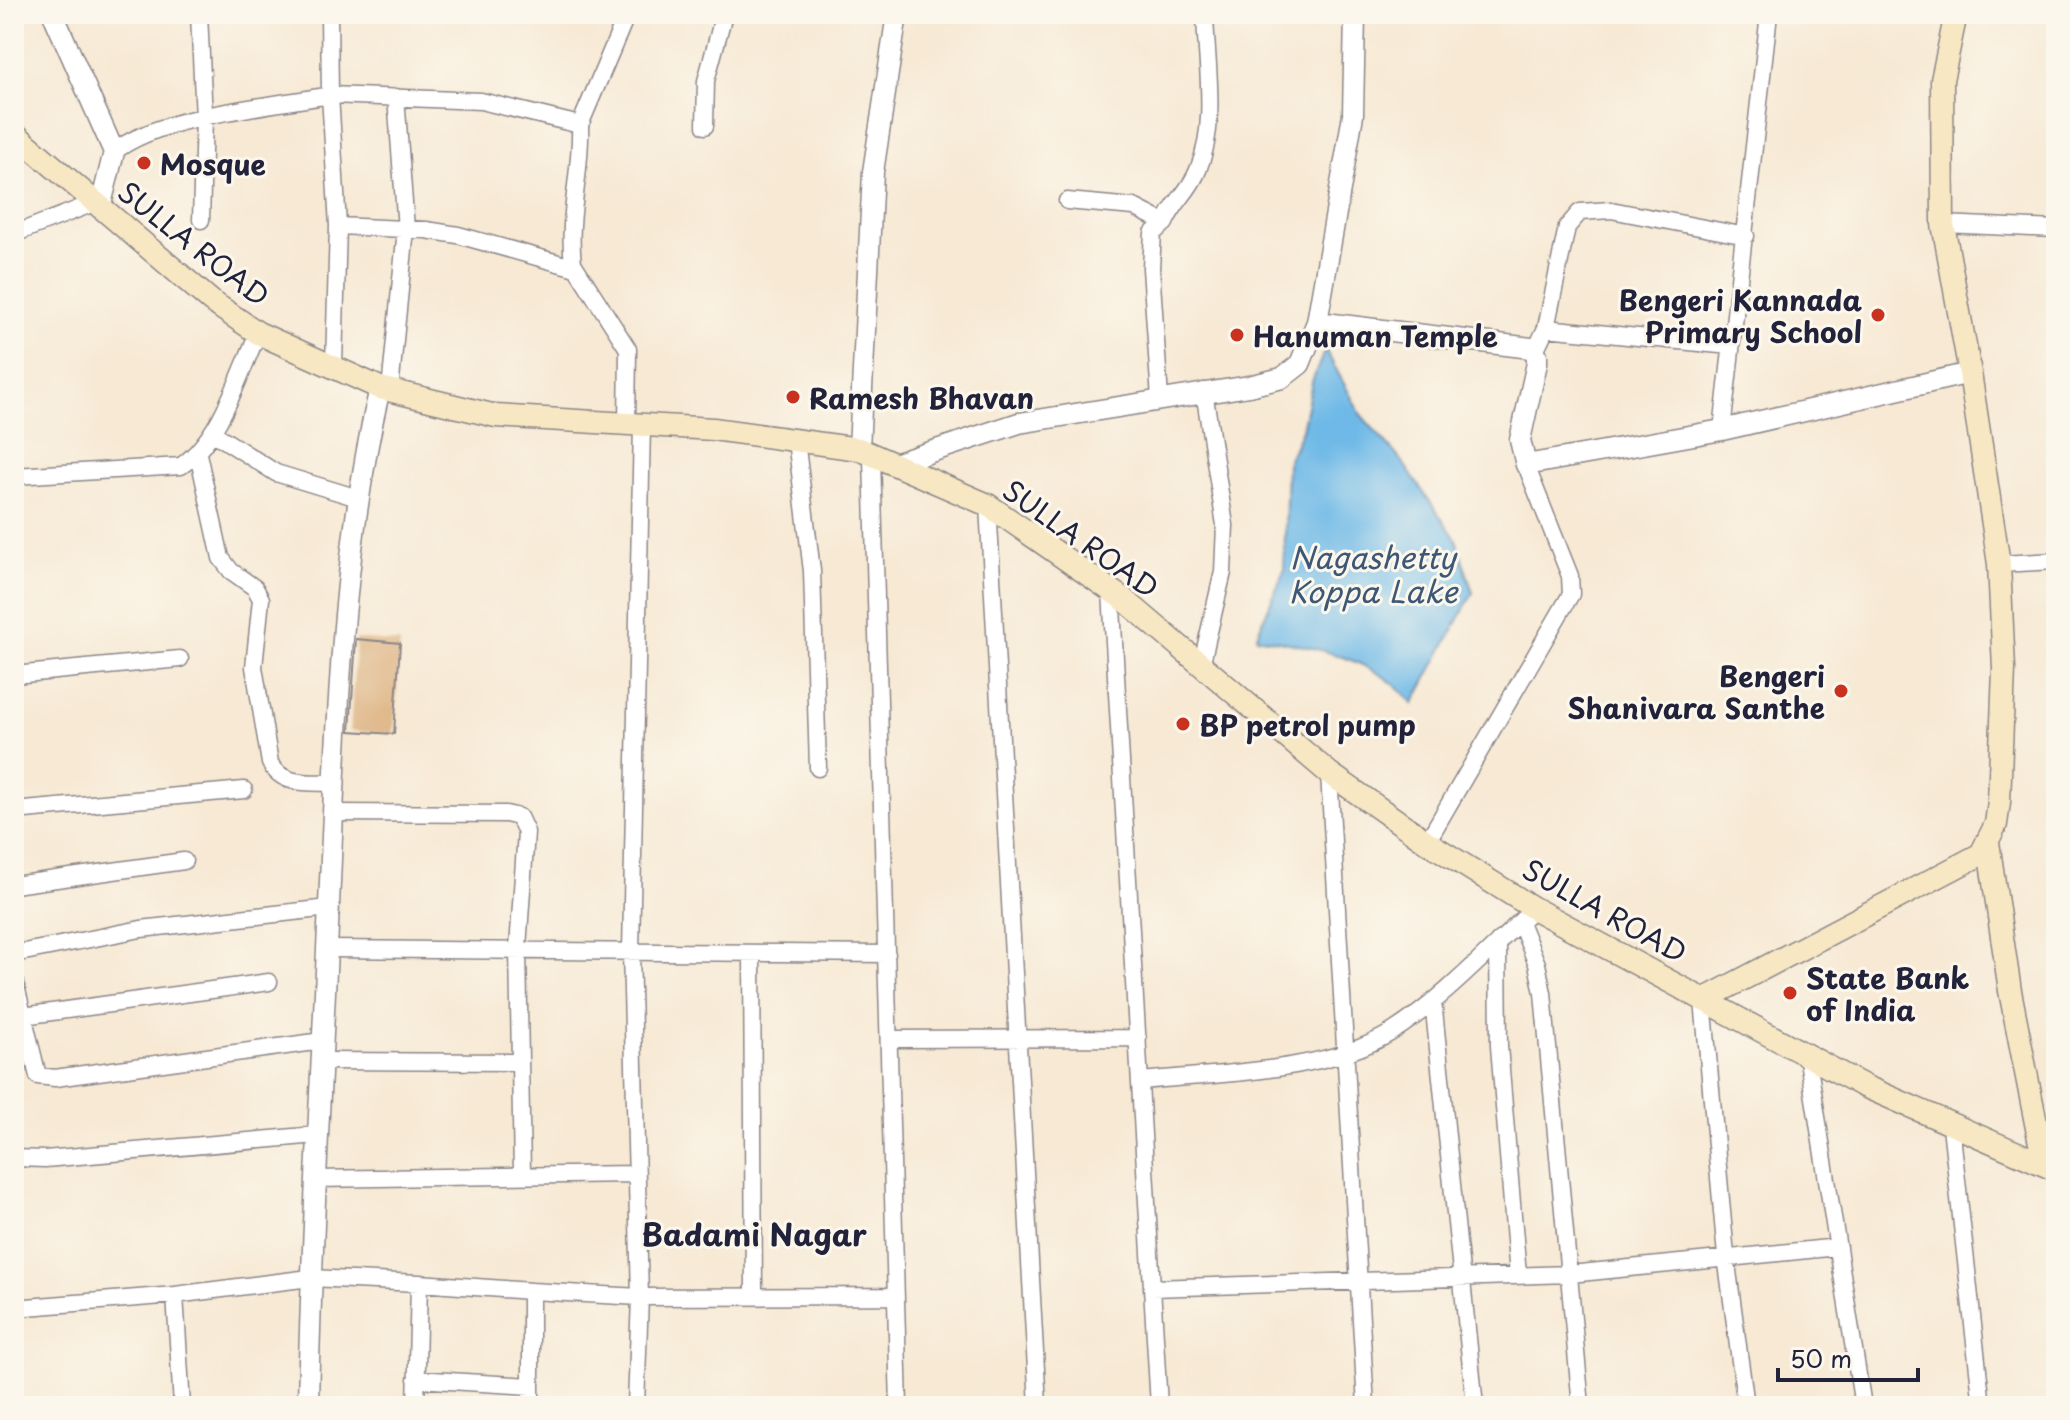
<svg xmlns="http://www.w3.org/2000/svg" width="2070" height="1420" viewBox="0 0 2070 1420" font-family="'Playpen Sans',sans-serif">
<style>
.water{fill:#6eb9e7;stroke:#486e91;stroke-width:2}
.building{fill:#e0ba8d}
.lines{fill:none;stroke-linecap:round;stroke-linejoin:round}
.minor-casing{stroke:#8c8688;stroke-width:19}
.tertiary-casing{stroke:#8c8688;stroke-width:23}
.secondary-casing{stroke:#8c8688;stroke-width:25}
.minor{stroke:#fff;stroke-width:16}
.tertiary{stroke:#fff;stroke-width:20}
.secondary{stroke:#f7e8c3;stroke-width:22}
.poi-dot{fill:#c8321e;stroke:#fbf7ec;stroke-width:3}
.labels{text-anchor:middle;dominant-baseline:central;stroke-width:6;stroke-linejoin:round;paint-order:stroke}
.poi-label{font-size:28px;font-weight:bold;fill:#22223b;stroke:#fbf7ec;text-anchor:start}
.street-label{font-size:28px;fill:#22223b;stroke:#fbf7ec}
.water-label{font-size:30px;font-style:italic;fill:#3d5777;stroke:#fbf7ec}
.neighbourhood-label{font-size:30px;font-weight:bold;fill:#22223b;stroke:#fbf7ec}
</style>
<rect width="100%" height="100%" fill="#fbf7ec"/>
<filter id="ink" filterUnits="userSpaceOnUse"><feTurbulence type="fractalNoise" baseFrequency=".0125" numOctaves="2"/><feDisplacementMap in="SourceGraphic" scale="16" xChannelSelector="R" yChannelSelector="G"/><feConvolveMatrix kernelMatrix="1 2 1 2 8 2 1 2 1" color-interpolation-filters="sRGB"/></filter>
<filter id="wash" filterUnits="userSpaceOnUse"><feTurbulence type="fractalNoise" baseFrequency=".006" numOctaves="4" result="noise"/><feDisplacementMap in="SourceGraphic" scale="32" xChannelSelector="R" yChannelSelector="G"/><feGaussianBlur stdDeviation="1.8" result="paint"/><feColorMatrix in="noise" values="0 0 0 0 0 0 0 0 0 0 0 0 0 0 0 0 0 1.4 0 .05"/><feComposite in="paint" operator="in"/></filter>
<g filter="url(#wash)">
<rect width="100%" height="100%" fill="#f7e9d4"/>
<path class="water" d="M1325,349L1361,415L1401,460L1456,539L1473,593L1413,704C1380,658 1308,646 1256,637L1284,571L1287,464L1302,430L1312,382Z"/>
<g id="blocks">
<path class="building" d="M356,639L400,643L394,734L350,731Z"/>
</g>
</g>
<g filter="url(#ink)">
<use href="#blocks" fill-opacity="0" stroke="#8c8688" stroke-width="2"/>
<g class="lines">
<defs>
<path id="minor" d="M199,14L204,118L201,220
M580,125C582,171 567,217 573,263L628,349L627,424
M705,126L706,81L724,14
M114,152C160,115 271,106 330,95L329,14
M1067,201L1134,207L1165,223L1153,233L1151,268L1160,399
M1165,223C1173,203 1190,191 1198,170C1218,123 1206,63 1205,14
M1943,224L2056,229
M338,226L426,230L458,235L576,268
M14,234L94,203
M1546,328L1567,227L1580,212L1611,210L1746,236
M1535,351L1546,328L1730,346
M334,364L338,226L330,95L481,101L580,125L627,14
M390,390L406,229L396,97
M1722,430L1769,14
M212,432L276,473L358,498
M796,440L812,571L818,768
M198,454L221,558L231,571L255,588L261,599L254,667L270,763C283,787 310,782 335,783
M872,457L899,1406
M14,476L181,466C221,438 238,377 258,333
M988,505L1038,1406
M1999,564L2056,561
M1111,591L1159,1406
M1201,666L1223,572L1225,525L1204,391
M14,675L180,659
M1329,773L1366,1406
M14,811L244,790
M333,813L506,814L519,817L526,832L518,948L522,1174
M1427,842L1571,594L1570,576L1526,465
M14,885L184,861
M1520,922L1537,964L1543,993L1581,1406
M1498,942L1499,1046L1518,1276
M327,949L887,954
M752,953L754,1295
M14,954L141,929L329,908
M14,978L38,1076L55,1078L322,1041
M1703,1000L1726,1256L1746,1406
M1433,1001L1475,1406
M23,1016L269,982
M889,1039L1138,1038
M1807,1054L1863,1406
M321,1061L518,1062
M1141,1081C1218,1073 1326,1073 1392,1032C1442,1000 1484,955 1527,915
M1951,1126L1982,1406
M14,1158L45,1159L317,1135
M315,1179L634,1174
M419,1283L531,1291V1406
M1153,1288L1570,1274L1838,1247
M531,1291L640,1297L896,1296
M175,1295L182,1406
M14,1308L175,1295L310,1278L419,1283L416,1406
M416,1379L531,1386
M636,1406L640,1297L631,951L642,425"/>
<path id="tertiary" d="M53,14L114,152L100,208
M1317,322L1531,348L1537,355V363L1520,440L1526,465L1722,430L1970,373
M859,449L873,172L897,14
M894,464L1019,423L1249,386L1282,378L1300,364L1317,322L1353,115L1355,14
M308,1406C311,1239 322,1072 329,904C337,732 340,557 380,388"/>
<path id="secondary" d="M14,133L211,301L258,333L380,388L496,416L713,429L859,449L988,505L1126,601L1329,773L1427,842L1535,909L1864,1086L2056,1170
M1988,842L2010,991L2044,1164
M1703,1000L1981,854L1996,824L1999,802L2004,669L1999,564L1970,373L1943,224L1942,80L1956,14"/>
</defs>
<use href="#minor" class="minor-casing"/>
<use href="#tertiary" class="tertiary-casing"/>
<use href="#secondary" class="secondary-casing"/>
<use href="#minor" class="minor"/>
<use href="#tertiary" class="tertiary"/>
<use href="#secondary" class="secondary"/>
</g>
</g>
<g class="poi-dot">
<circle cx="144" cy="163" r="8"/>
<circle cx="1878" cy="315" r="8"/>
<circle cx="1237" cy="335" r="8"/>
<circle cx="793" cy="397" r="8"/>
<circle cx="1841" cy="691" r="8"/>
<circle cx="1183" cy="724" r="8"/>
<circle cx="1790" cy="993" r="8"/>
</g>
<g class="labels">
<g class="poi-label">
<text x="160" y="163">Mosque</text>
<text x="1862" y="299" text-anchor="end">Bengeri Kannada<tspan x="1862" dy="32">Primary School</tspan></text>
<text x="1253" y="335">Hanuman Temple</text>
<text x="809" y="397">Ramesh Bhavan</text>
<text x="1825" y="675" text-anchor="end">Bengeri<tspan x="1825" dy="32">Shanivara Santhe</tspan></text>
<text x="1199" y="724">BP petrol pump</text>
<text x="1806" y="977">State Bank<tspan x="1806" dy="32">of India</tspan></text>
</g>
<g class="street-label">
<text transform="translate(194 243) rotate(38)">SULLA ROAD</text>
<text transform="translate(1081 538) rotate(35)">SULLA ROAD</text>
<text transform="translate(1605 910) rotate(29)">SULLA ROAD</text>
</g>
<g class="water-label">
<text x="1373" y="556">Nagashetty<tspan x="1373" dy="34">Koppa Lake</tspan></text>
</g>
<g class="neighbourhood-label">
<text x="754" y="1233">Badami Nagar</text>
</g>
</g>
<rect width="2070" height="1420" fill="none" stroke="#fbf7ec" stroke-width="48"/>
<path d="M1778 1368v12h140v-12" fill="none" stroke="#22223b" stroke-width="4"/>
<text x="1790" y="1368" font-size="24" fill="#22223b" stroke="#fbf7ec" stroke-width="6" paint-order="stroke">50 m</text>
</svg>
